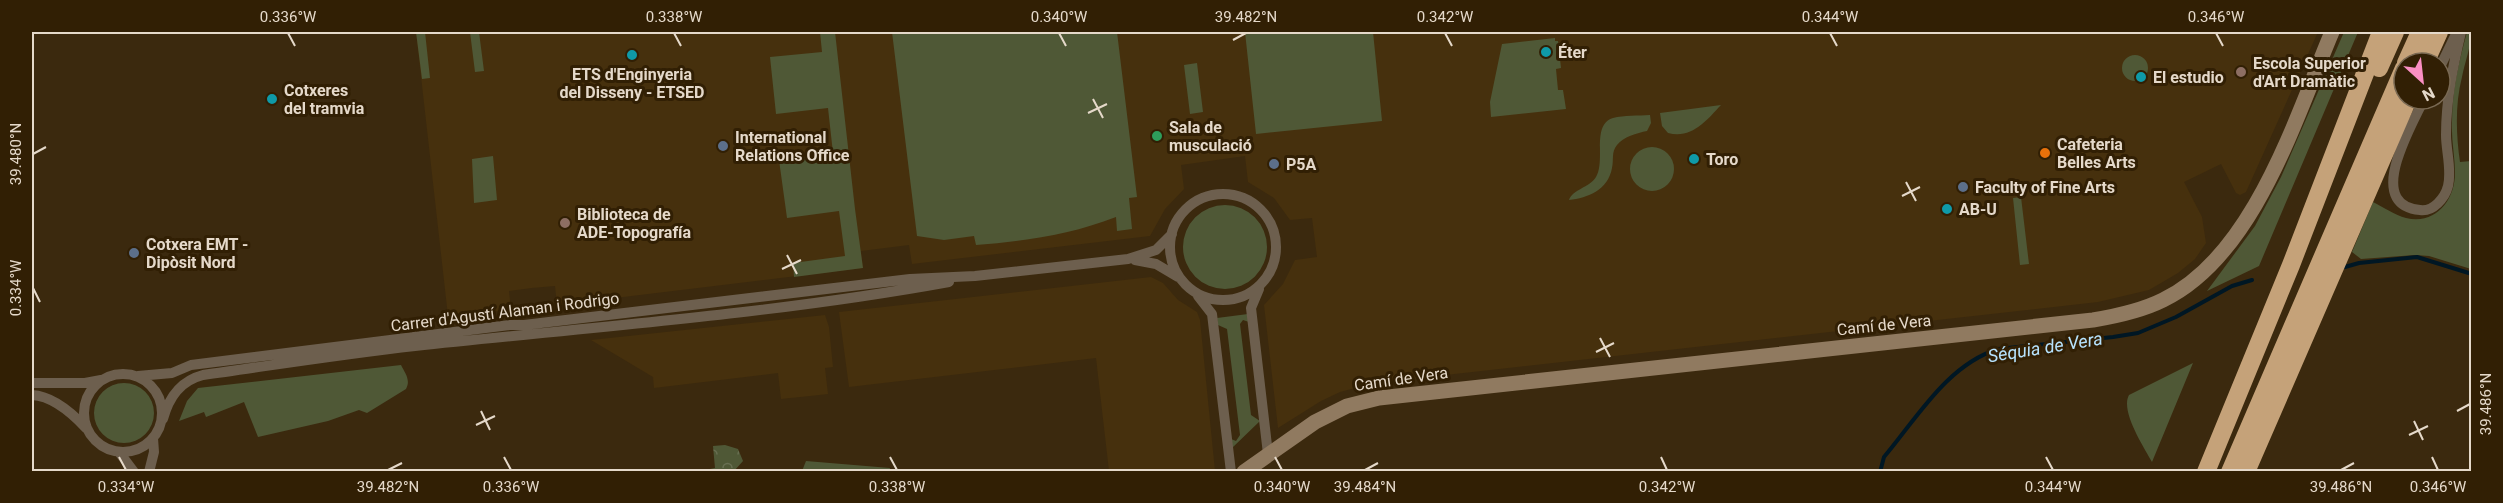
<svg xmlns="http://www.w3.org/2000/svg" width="2503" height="503" viewBox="0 0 2503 503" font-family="Roboto,sans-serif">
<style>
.built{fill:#46300d}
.green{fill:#4f5836}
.forest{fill:url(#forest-crowns)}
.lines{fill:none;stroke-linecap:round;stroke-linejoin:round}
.stream{stroke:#001724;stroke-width:4}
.street{stroke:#6d5f4e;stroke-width:10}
.secondary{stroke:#907a60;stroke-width:15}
.highway{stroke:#c5a279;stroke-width:18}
.ticks{fill:none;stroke:#e5d9ca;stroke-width:2}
.culture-dot{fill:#0f9aa8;stroke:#311f04;stroke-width:2}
.education-dot{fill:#8d6e63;stroke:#311f04;stroke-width:2}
.leisure-dot{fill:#2e9e5b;stroke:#311f04;stroke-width:2}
.service-dot{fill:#5c6f8a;stroke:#311f04;stroke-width:2}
.food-dot{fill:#e8710a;stroke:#311f04;stroke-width:2}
.labels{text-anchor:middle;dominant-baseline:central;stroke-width:6;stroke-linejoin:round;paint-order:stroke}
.poi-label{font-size:16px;font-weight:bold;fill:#e5d9ca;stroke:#311f04;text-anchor:start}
.street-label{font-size:16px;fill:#e5d9ca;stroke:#311f04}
.water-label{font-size:18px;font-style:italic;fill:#b6e2fd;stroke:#311f04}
.neatline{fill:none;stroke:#e5d9ca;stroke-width:2}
.ticks-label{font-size:15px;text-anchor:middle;fill:#e5d9ca}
</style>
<defs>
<pattern id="forest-crowns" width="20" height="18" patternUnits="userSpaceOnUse" patternTransform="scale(1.5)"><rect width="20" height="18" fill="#4f5836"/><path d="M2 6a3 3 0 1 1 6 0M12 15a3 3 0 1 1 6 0" fill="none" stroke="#686f52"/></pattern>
</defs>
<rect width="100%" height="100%" fill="#3b290e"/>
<path class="built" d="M416,32H2318L2246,192L2240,195L2236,193L2221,164L2184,182L2202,217L2206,243L2195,259L2178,273L2149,290L2098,302L1374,383L1340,392L1321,401L1278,428L1264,305L1283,284L1295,260L1317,257L1312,218L1290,220L1274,198L1248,182L1245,156L1181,165L1184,189L1165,209L1150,236L912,264L909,245L861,251L863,268L557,305L555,286L532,288L509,291L511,310L448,316Z
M1151,277L1163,283L1178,300L1197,312L1200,320L1215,471H1109L1096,358L849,387L839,312Z
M825,315L829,327L833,367L825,368L828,394L810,396L781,399L778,373L654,388L653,377L591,340Z"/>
<path class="green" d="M416,32H425L430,78L422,79Z
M470,32H479L484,71L475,72Z
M820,32H835L855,209L863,268L794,277L793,263L845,256L839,211L787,218L779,160L833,153L828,108L776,114L770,57L822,52Z
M892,32H1117L1137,197L1129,198L1132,229L1117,231L1116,217C1070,235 1024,241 976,245L974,236L944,240L917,236Z
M1245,32H1373L1382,121L1256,134Z
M2344,32H2358L2259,266L2207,291L2255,226L2281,177Z
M2467,32H2471C2471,48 2465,61 2462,77C2455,104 2456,135 2460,162L2471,161V269L2429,256L2415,255L2361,259L2352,252L2373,202C2383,207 2395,215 2406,218C2436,225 2455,200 2455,173C2455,156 2451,139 2452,122C2452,91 2459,61 2467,32Z
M1555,38V41H1558L1561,68L1556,69L1558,90H1563L1566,109L1491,117L1490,102L1502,44Z
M2122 68a13 13 0 1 1 26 0a13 13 0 1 1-26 0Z
M1197,63L1203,112L1190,114L1184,65Z
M1721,105C1706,121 1692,139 1668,133L1662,126L1660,113Z
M1650,115L1651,123L1647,131C1637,133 1623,137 1617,145C1611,152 1614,160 1612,168C1608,190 1588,198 1569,200C1573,189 1589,188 1596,177C1606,160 1591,125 1613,118C1624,115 1638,116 1650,115Z
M1630 169a22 22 0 1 1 44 0a22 22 0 1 1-44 0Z
M493,156L497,200L474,203L472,159Z
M2021,197L2029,264L2020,265L2013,198Z
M1183 247a42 42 0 1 1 84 0a42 42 0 1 1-84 0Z
M1248,314L1249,322L1243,320L1240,324L1251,415L1260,421L1232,448L1231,439L1236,441L1240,435L1227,329L1218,325L1217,318Z
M2193,363L2152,462C2144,447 2120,411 2129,395Z
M401,365C405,373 411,380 406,389L367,413L359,410L328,421L258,437L244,402L206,417L204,412L179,421L187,401L198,388Z
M94 413a30 30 0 1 1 60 0a30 30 0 1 1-60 0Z
M806,461L890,468L889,472L802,471Z"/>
<path class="forest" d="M725,445L738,449L743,461L734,471H700L715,468L713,446Z"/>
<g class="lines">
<path class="stream" d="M2345,267L2359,263L2417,257L2472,274
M1880,472L1884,457C1917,418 1947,365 1998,349L2113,337L2138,333L2176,317L2232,286L2252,280"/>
<path class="street" d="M2440,67L2456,34
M2424,99C2413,124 2363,205 2420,210C2433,212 2445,198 2448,186C2452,170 2446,151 2446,135C2446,99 2453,66 2461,32
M1170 247a53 53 0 1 1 106 0a53 53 0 1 1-106 0Z
M1135,260L1156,264L1178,277
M1259,289L1251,308L1268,454
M1198,296L1212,314L1231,472
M84 413a39 39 0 1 1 78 0a39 39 0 1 1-78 0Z
M138,376L172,373L191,365L510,325H524L910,279L975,276L1128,259L1156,250L1172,234
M32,383H85L101,380
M32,395C53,396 72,413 86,428
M163,419C169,397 180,381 203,375C274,365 344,354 415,346C593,327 773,314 949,282
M119,452L134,472
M149,472L154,452L153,438"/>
<path class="secondary" d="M1244,472L1315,422L1347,406L1379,398L2093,320C2117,316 2141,311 2163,300C2254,256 2295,119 2332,32"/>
<path class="highway" d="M2406,63L2420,32
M2425,63L2439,32
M2379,68L2395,32
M2206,472L2291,265L2381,32
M2230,472L2404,68
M2246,472L2408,99"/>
</g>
<path class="ticks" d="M288,33L295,46M674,33L681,46M1059,33L1066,46M1445,33L1452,46M1830,33L1837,46M2216,33L2223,46M1233,40L1246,33M1093,99L1103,118M1088,113L1107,104M33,154L46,147M1906,182L1916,201M1902,196L1920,187M787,255L797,274M782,269L801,260M33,288L40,302M1600,338L1610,357M1596,352L1614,343M481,411L490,430M2457,411L2470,404M2414,421L2423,440M476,425L495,416M2409,435L2428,426M119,457L126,470M504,457L511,470M890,457L897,470M1275,457L1282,470M1661,457L1667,470M2046,457L2053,470M2432,457L2438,470M388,470L402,463M1365,470L1378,463M2341,470L2354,463"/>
<g class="culture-dot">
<circle cx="1546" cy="52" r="6"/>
<circle cx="632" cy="55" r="6"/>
<circle cx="2141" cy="77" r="6"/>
<circle cx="272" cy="99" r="6"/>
<circle cx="1694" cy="159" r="6"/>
<circle cx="1947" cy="209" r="6"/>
</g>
<g class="education-dot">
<circle cx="2241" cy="72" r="6"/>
<circle cx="565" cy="223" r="6"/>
</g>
<circle class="leisure-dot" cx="1157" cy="136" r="6"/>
<g class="service-dot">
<circle cx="723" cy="146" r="6"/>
<circle cx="1274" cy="164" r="6"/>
<circle cx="1963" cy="187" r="6"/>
<circle cx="134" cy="253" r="6"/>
</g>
<circle class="food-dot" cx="2045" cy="153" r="6"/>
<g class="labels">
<g class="poi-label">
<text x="1558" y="52">Éter</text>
<text x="2253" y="63">Escola Superior<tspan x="2253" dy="18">d'Art Dramàtic</tspan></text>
<text x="632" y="74" text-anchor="middle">ETS d'Enginyeria<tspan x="632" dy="18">del Disseny - ETSED</tspan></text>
<text x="2153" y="77">El estudio</text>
<text x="284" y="90">Cotxeres<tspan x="284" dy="18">del tramvia</tspan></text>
<text x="1169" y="127">Sala de<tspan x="1169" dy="18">musculació</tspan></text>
<text x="735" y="137">International<tspan x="735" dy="18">Relations Office</tspan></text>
<text x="2057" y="144">Cafeteria<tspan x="2057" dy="18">Belles Arts</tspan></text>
<text x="1706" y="159">Toro</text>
<text x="1286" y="164">P5A</text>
<text x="1975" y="187">Faculty of Fine Arts</text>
<text x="1959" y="209">AB-U</text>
<text x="577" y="214">Biblioteca de<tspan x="577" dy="18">ADE-Topografía</tspan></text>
<text x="146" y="244">Cotxera EMT -<tspan x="146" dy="18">Dipòsit Nord</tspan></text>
</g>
<g class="street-label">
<text transform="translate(505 312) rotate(-7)">Carrer d'Agustí Alaman i Rodrigo</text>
<text transform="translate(1884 325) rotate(-6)">Camí de Vera</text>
<text transform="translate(1401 379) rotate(-8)">Camí de Vera</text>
</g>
<g class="water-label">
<text transform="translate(2045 347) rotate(-9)">Séquia de Vera</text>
</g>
</g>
<rect width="2503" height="503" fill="none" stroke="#311f04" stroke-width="66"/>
<g transform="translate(2422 81) rotate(153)"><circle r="28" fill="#311f04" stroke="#796953" stroke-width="1.5"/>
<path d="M0-4.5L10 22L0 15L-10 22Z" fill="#fb8fc4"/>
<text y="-9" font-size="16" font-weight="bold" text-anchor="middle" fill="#e5d9ca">N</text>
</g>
<rect x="33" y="33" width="2437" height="437" class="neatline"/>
<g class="ticks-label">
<text x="288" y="22">0.336°W</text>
<text x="674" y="22">0.338°W</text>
<text x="1059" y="22">0.340°W</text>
<text x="1246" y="22">39.482°N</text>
<text x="1445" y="22">0.342°W</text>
<text x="1830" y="22">0.344°W</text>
<text x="2216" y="22">0.346°W</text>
<text transform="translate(16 154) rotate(-90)" y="5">39.480°N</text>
<text transform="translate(16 288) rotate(-90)" y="5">0.334°W</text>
<text transform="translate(2486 404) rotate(-90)" y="5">39.486°N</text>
<text x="126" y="492">0.334°W</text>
<text x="388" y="492">39.482°N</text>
<text x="511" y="492">0.336°W</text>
<text x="897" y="492">0.338°W</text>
<text x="1282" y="492">0.340°W</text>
<text x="1365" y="492">39.484°N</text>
<text x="1667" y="492">0.342°W</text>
<text x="2053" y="492">0.344°W</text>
<text x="2341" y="492">39.486°N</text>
<text x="2438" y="492">0.346°W</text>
</g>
</svg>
